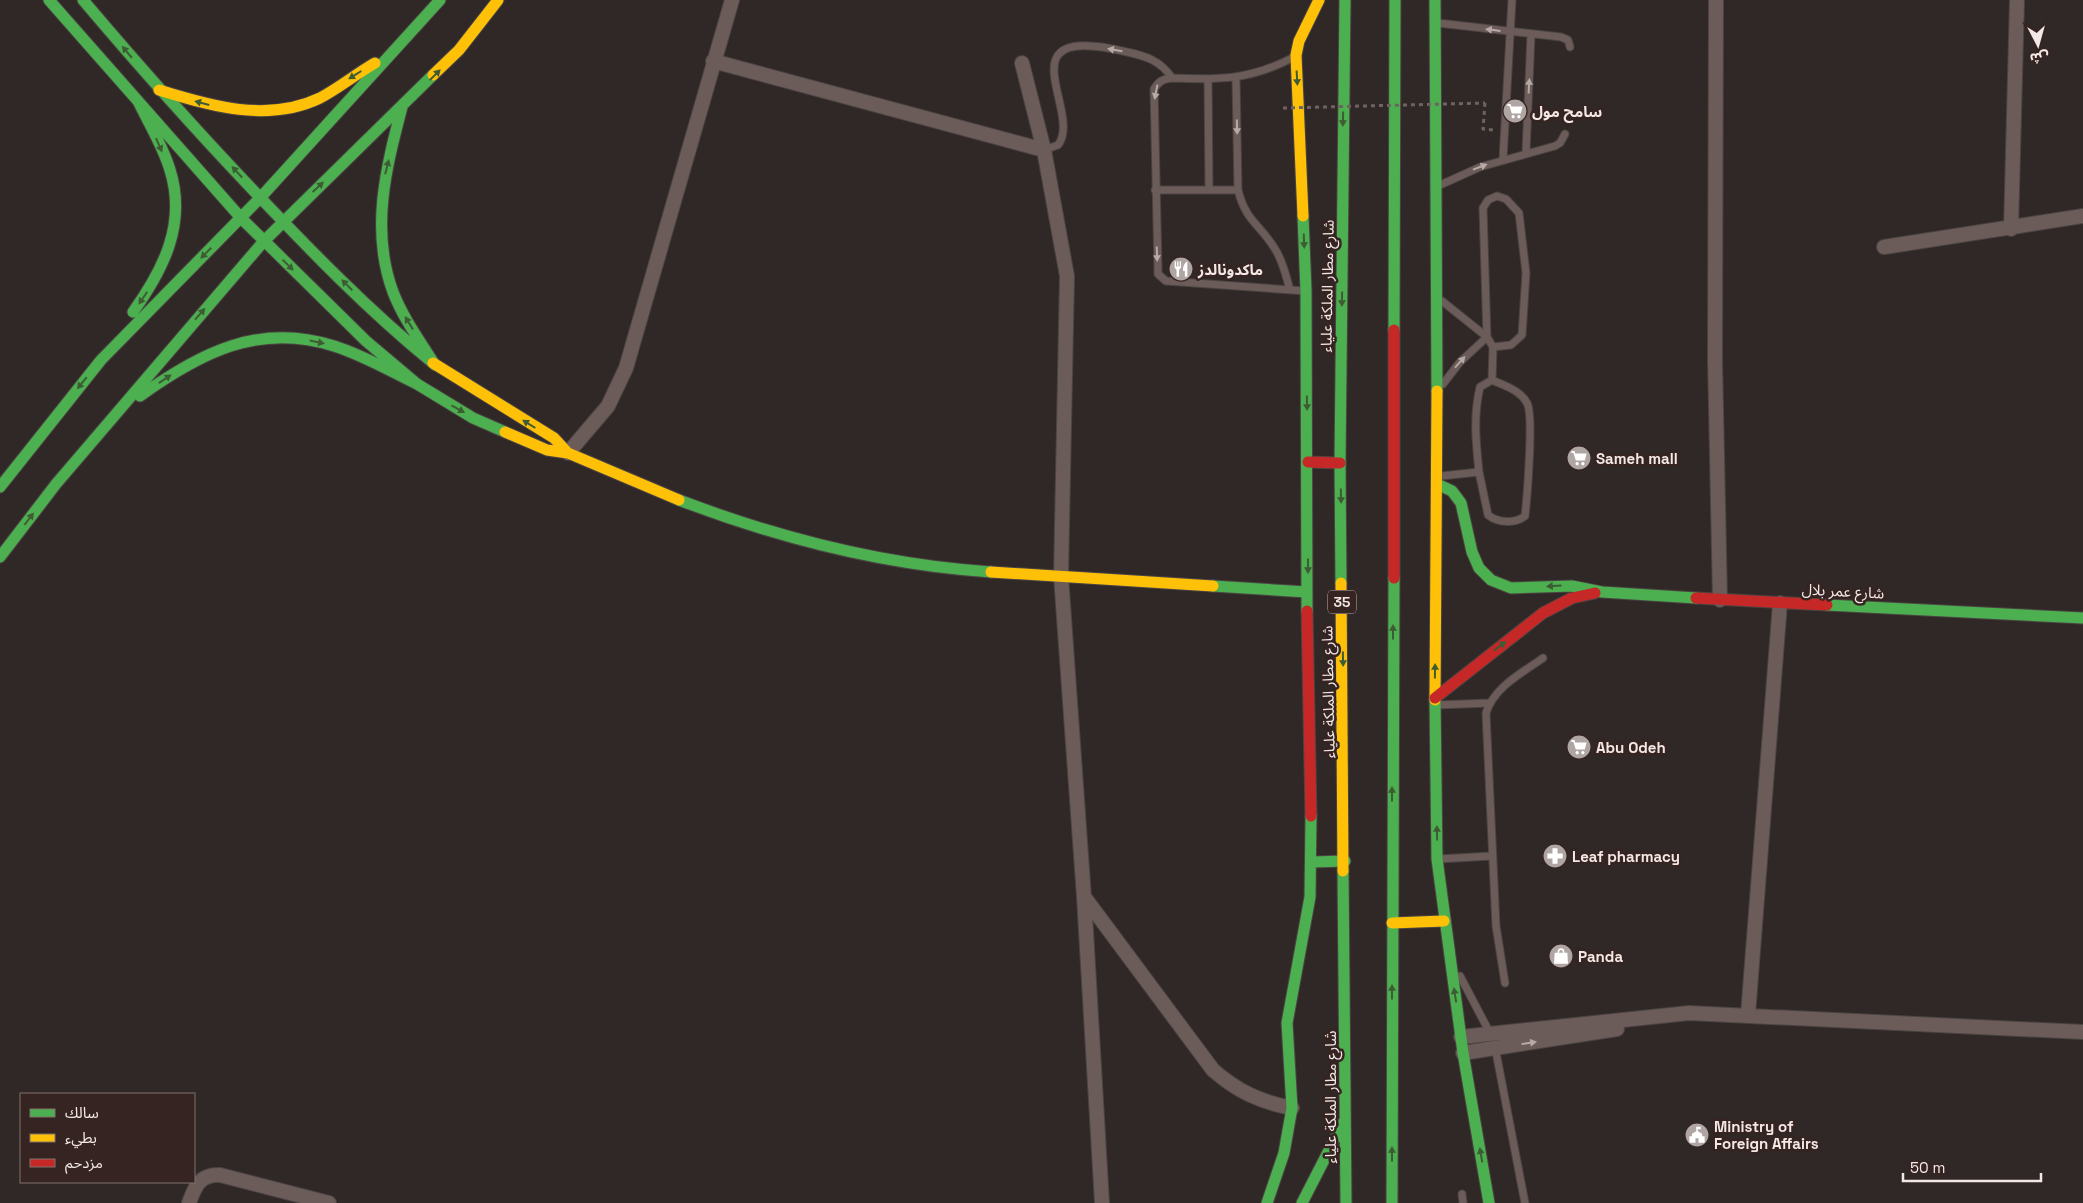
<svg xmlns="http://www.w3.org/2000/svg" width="2083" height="1203" viewBox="0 0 2083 1203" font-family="'Space Grotesk','Noto Sans Arabic',sans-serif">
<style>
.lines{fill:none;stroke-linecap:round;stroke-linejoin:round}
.lane-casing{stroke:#4a4442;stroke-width:9}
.street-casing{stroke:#4a4442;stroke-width:16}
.fast-casing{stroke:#4a4442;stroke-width:13}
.slow-casing{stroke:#4a4442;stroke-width:13}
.jam-casing{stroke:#4a4442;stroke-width:13}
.path{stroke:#6f6361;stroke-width:3;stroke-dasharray:4 4;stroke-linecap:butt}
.lane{stroke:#6c5c59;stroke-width:7}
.street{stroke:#6c5c59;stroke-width:14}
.fast{stroke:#4caf50;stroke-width:11}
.slow{stroke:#ffc107;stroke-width:11}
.jam{stroke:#c62828;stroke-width:11}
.path-bridge{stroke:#6f6361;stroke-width:3;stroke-dasharray:4 4;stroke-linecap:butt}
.oneway{fill:#b6a9a6}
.oneway2{fill:#3e5c34}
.labels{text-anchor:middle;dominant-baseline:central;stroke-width:5;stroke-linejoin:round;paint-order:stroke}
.shield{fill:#352421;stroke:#baadaa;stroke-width:1}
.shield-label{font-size:14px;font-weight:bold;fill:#f3e8e5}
.poi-label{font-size:15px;font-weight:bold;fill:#f3e8e5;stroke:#352421;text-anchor:start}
.street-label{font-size:15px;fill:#f3e8e5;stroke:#352421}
</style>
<rect width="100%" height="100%" fill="#302826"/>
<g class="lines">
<defs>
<path id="lane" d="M1438,23L1561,37L1568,40L1570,47
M1294,57C1251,80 1219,80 1172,78C1163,79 1159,81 1154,89L1158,268V274L1166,281L1306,291
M1208,79L1209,190
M1236,79L1238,190C1246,222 1260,224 1275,249C1283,261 1286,276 1290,290
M1044,150L1058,145C1084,112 999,21 1127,52C1146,56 1161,61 1172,78
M1526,152L1531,35
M1503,159L1512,0
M1438,186L1480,167L1555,146L1560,143L1565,134
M1155,190H1238
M1442,301L1487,337L1493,347
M1443,384L1460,362L1487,337
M1479,472L1488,515C1498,523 1515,524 1525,516C1527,498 1534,415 1527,403C1520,390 1505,386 1492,380L1493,347L1511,345L1522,335L1526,273L1519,213L1506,199L1497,196L1488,200L1483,208L1487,337
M1441,476L1479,472C1476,443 1473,416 1480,387L1492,380
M1437,705L1489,703
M1438,859L1492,856
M1460,976L1491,1035
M1505,983L1496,926L1486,713C1494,687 1522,673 1543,658
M1495,1047L1525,1203
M1462,1194L1463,1203"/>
<path id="street" d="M1716,0L1715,360L1720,600
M713,61L1044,150
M1022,63L1044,150L1067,276L1061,576L1084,897L1102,1203
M2011,229L2017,0
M1884,247L2083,216
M568,453L608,406L626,368L732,0
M1085,898L1213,1070C1237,1091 1260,1102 1292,1108
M1748,1015L1780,603
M1461,1037L1689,1013L2083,1032
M1463,1053L1617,1029
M189,1203C195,1186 200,1174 220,1175L329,1203"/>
<path id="fast" d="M49,0L241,218L366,341L417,384L473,418L505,432
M83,0C138,65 194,128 252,189C310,250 368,310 433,363
M1435,0L1437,391
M402,107C386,168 370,230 393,292C403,318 420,341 435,365
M1303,216L1306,291L1307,611
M133,312C163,270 187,224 170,170C163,146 149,124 138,101
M1394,330L1395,0
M140,396C200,353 259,322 334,346C363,355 390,371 417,384
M1437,484L1452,491L1461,503L1472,552L1479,568L1491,580L1511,588L1572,586L1602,592L1696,598
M0,487L101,360L261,197L440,0
M679,500C781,539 883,565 991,572
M0,557L56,484L264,241L433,75
M1341,583L1340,463L1345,0
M1213,586L1307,592
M1827,605L2083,618
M1435,700L1437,859L1463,1053L1489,1203
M1312,862L1345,861
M1343,871L1346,1203
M1267,1203L1284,1153L1292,1108L1287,1023L1310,897L1311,816
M1302,1203L1343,1123
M1392,1203L1394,578"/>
<path id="slow" d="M433,75L459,50L498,0
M159,90C210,106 268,123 320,98C339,88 356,74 375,63
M1303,216L1296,55L1299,41L1319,0
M433,363L554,438L566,451
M505,432L547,450L568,453L679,500
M991,572L1213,586
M1341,583L1343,871
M1435,700L1437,391
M1392,923L1444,921"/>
<path id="jam" d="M1308,462L1340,463
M1394,578V330
M1696,598L1827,605
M1307,611L1311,816
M1435,698L1543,613L1572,598L1595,593"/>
</defs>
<use href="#lane" class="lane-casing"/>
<use href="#street" class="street-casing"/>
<use href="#fast" class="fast-casing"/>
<use href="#slow" class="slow-casing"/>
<use href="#jam" class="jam-casing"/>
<path class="path" d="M1485,103L1483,129L1494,130"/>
<use href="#lane" class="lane"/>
<use href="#street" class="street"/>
<use href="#fast" class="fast"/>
<use href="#slow" class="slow"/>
<use href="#jam" class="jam"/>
<path class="path-bridge" d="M1283,108L1485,103"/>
</g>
<defs><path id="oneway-solid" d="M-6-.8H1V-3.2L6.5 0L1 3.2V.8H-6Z" transform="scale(1.25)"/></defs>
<g class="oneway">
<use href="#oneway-solid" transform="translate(1493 30) rotate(-173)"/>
<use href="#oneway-solid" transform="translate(1115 50) rotate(-170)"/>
<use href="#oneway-solid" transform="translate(1529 86) rotate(-87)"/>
<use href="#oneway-solid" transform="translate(1156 92) rotate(101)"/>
<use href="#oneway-solid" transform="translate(1237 127) rotate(89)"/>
<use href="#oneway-solid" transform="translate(1480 167) rotate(-21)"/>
<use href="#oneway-solid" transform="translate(1157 254) rotate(88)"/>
<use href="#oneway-solid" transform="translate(1460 362) rotate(-48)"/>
<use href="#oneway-solid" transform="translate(1529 1043) rotate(-8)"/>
</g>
<g class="oneway2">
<use href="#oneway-solid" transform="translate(127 52) rotate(-130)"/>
<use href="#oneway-solid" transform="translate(355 75) rotate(148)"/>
<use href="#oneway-solid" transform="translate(435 75) rotate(-45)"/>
<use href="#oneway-solid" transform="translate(1297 78) rotate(87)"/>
<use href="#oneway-solid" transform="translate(202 103) rotate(-165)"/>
<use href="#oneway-solid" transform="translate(1343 119) rotate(91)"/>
<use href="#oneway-solid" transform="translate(159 145) rotate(66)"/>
<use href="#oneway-solid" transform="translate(387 167) rotate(-76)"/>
<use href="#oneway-solid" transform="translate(237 172) rotate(-133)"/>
<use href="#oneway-solid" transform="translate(318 187) rotate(-43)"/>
<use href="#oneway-solid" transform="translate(1304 241) rotate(88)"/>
<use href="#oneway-solid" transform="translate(206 253) rotate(135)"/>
<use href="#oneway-solid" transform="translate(288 265) rotate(44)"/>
<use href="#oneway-solid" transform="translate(347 285) rotate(-135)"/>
<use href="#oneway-solid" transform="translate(143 298) rotate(124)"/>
<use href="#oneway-solid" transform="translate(1342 299) rotate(91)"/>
<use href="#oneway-solid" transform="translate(200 314) rotate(-49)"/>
<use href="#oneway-solid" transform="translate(409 323) rotate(-122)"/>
<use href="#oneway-solid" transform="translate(317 342) rotate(12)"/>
<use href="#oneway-solid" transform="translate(165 379) rotate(-34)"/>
<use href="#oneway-solid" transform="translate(82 383) rotate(129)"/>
<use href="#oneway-solid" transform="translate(1307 403) rotate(89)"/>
<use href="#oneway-solid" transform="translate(458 409) rotate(29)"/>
<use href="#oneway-solid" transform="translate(529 424) rotate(-148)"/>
<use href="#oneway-solid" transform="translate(1341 496) rotate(89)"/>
<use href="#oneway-solid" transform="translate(29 519) rotate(-53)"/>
<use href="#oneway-solid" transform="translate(1308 566) rotate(90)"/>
<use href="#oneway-solid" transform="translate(1554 586) rotate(176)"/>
<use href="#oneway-solid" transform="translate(1393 632) rotate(-90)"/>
<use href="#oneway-solid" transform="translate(1500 646) rotate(-38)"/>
<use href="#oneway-solid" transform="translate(1343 659) rotate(89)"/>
<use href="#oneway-solid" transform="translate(1435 671) rotate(-89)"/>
<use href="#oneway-solid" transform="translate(1392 794) rotate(-90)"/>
<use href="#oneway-solid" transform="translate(1437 833) rotate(-91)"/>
<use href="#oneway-solid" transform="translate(1392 992) rotate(-90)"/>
<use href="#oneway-solid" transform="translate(1455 995) rotate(-99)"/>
<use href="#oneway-solid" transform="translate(1392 1154) rotate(-90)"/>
<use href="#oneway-solid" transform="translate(1481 1155) rotate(-100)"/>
</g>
<defs>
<symbol id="supermarket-disc" viewBox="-11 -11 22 22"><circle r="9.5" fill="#afa5a2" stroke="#352421"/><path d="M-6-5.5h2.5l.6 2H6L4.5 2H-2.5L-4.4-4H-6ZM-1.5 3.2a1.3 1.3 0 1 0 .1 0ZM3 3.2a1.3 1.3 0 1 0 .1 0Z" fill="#fff"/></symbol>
<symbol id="restaurant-disc" viewBox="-11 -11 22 22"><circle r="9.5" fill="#afa5a2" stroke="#352421"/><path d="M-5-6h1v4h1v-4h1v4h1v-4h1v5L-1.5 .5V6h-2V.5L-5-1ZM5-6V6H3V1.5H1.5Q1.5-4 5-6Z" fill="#fff"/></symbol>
<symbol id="pharmacy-disc" viewBox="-11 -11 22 22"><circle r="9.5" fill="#afa5a2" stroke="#352421"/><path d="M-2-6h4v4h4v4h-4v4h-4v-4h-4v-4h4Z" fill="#fff"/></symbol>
<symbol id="shop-disc" viewBox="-11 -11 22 22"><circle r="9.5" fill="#afa5a2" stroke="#352421"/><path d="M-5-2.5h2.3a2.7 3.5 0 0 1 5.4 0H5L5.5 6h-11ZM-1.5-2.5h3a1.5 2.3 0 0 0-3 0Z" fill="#fff"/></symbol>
<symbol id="civic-disc" viewBox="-11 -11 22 22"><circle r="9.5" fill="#afa5a2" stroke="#352421"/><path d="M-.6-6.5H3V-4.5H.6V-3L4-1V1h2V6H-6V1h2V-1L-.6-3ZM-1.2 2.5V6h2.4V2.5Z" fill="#fff"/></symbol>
</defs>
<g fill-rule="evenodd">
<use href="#supermarket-disc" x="1501" y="97" width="28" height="28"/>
<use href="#restaurant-disc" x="1167" y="255" width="28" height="28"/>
<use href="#supermarket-disc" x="1565" y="444" width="28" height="28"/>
<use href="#supermarket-disc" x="1565" y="733" width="28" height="28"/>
<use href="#pharmacy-disc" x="1541" y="842" width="28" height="28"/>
<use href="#shop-disc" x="1547" y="942" width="28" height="28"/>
<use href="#civic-disc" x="1683" y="1121" width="28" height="28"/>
</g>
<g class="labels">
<rect class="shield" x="1328" y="590.5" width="28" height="23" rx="4"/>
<g class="shield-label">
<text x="1342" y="602">35</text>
</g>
<g class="poi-label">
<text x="1532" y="111">سامح مول</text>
<text x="1198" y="269">ماكدونالدز</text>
<text x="1596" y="458">Sameh mall</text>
<text x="1596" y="747">Abu Odeh</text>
<text x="1572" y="856">Leaf pharmacy</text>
<text x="1578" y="956">Panda</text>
<text x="1714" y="1126">Ministry of<tspan x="1714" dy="17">Foreign Affairs</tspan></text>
</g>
<g class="street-label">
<text transform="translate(1327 286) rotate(-89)">شارع مطار الملكة علياء</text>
<text transform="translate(1843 591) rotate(3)">شارع عمر بلال</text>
<text transform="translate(1328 692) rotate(-91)">شارع مطار الملكة علياء</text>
<text transform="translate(1330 1097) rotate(-90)">شارع مطار الملكة علياء</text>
</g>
</g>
<rect x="20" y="1093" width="175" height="90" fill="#352421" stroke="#81726f"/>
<rect x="30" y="1109" width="25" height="8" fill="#4caf50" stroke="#81726f"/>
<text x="65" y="1118" font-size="15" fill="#f3e8e5">سالك</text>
<rect x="30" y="1134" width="25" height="8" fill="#ffc107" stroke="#81726f"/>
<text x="65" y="1143" font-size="15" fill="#f3e8e5">بطيء</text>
<rect x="30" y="1159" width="25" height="8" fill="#c62828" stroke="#81726f"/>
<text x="65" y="1168" font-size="15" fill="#f3e8e5">مزدحم</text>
<g transform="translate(2038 45) rotate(174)" stroke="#352421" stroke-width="4" paint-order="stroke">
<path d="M0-4L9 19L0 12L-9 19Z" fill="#f3e8e5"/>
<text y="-8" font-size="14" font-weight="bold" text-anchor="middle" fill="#f3e8e5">ش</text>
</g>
<path d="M1903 1173v8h138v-8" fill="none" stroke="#f3e8e5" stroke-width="2.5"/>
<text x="1910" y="1173" font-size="15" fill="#f3e8e5" stroke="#352421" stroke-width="4" paint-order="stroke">50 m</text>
</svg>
